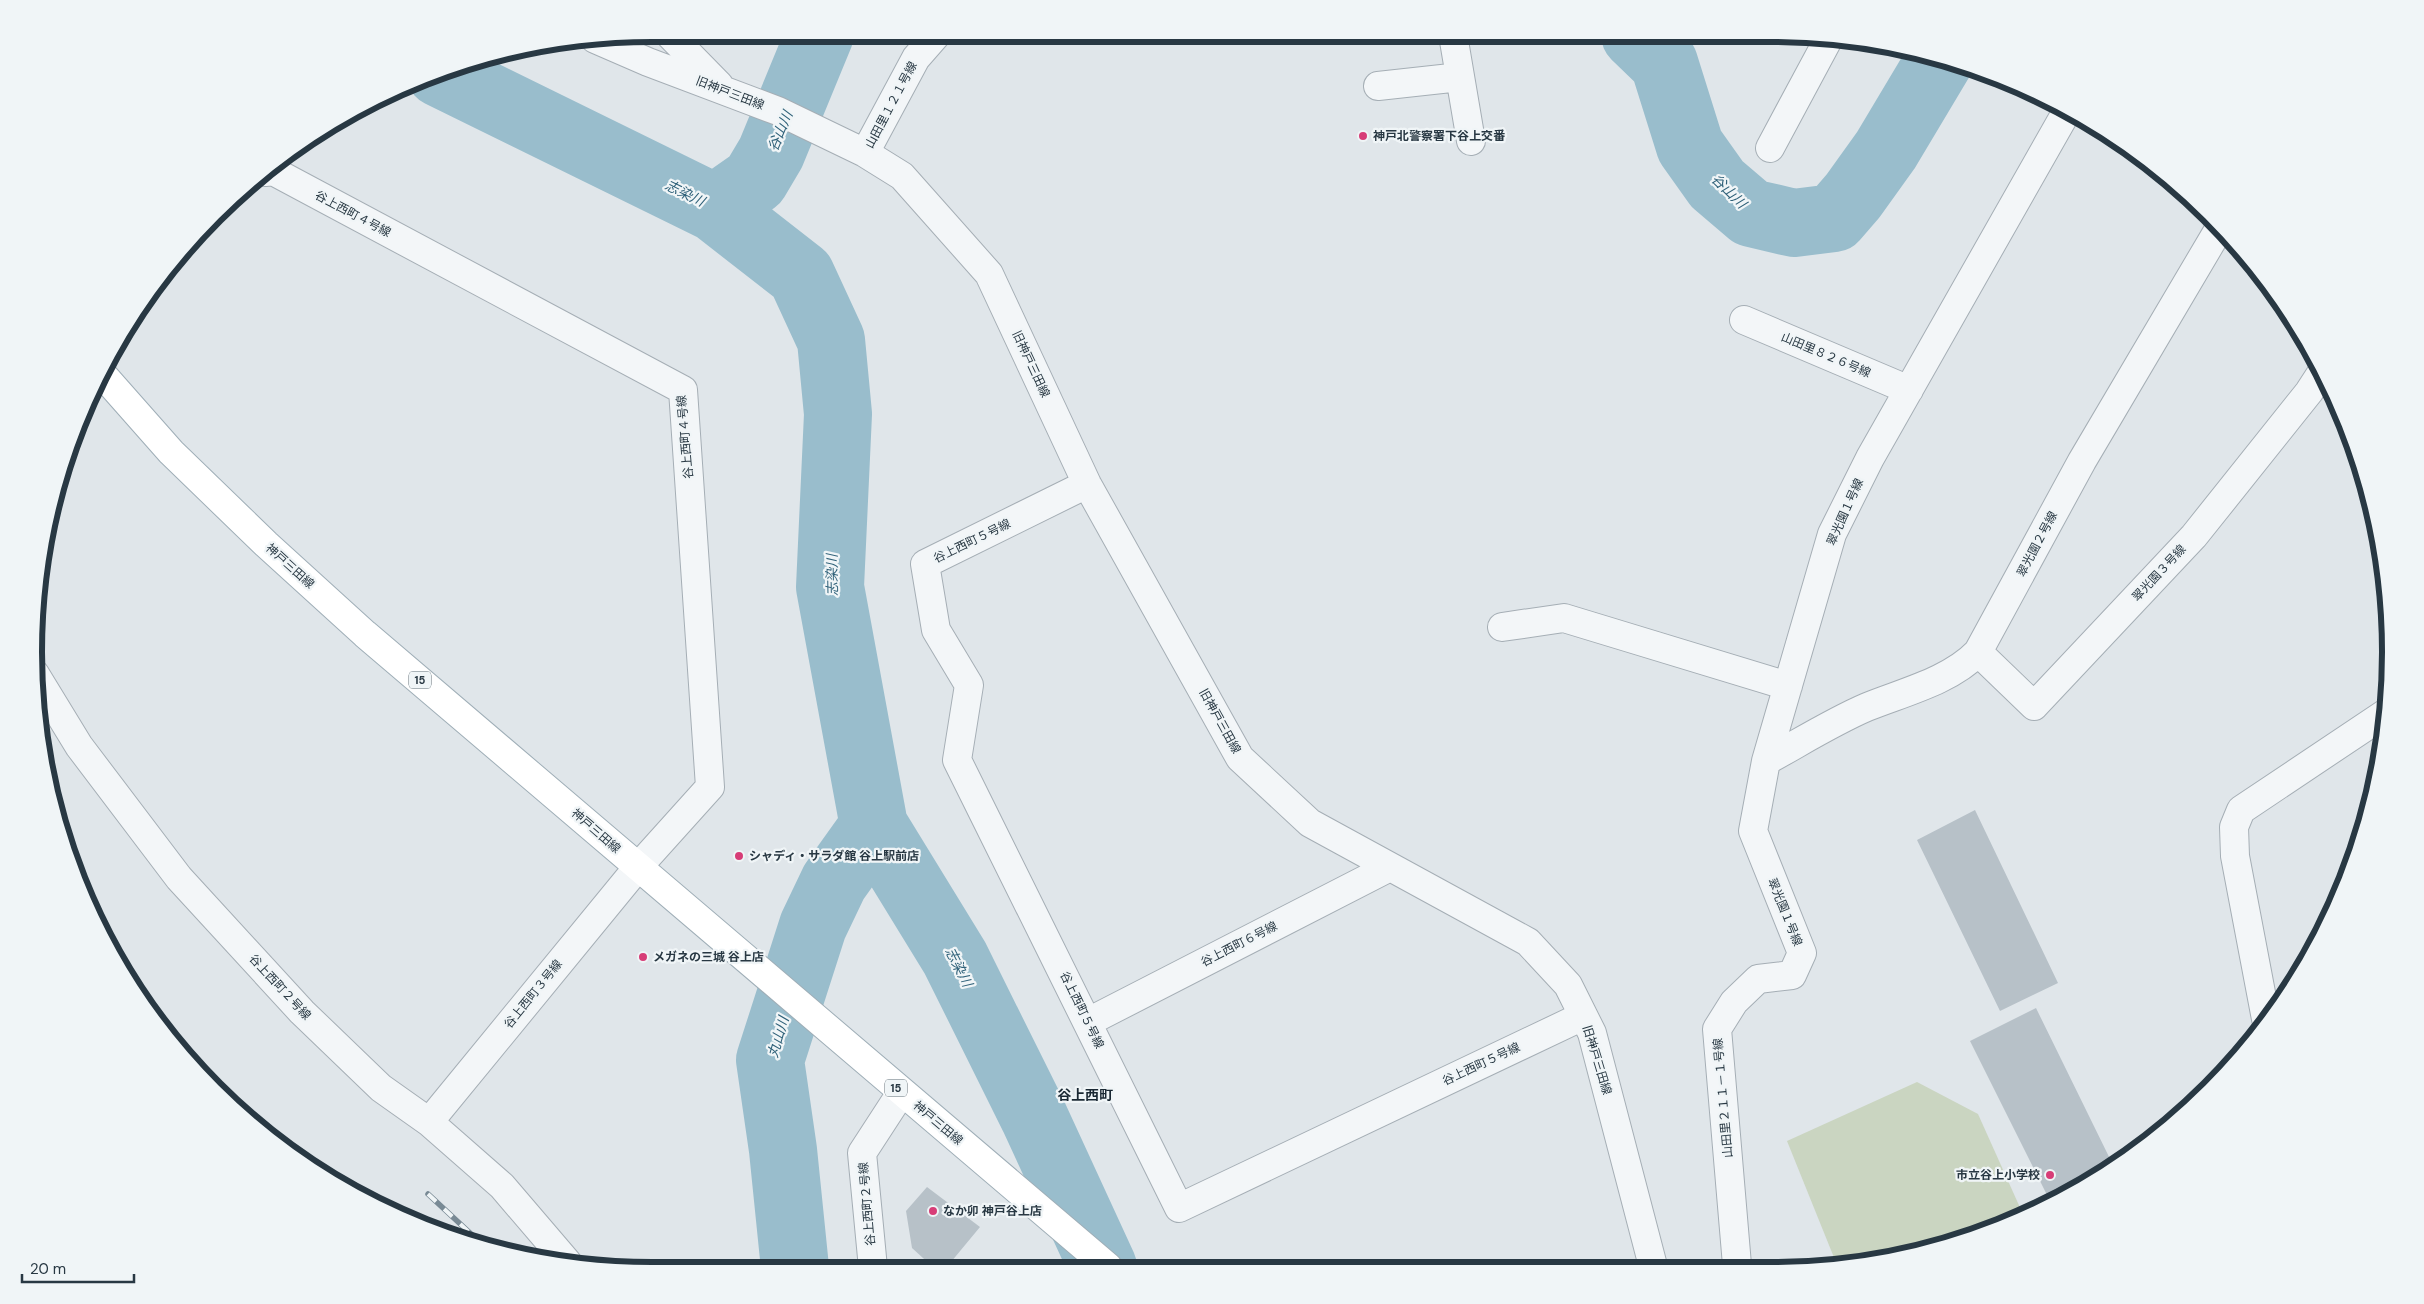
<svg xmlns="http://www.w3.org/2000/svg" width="2424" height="1304" viewBox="0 0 2424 1304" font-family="'DM Sans','Noto Sans JP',sans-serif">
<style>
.green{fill:#cad5c1}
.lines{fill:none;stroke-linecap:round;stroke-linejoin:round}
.river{stroke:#99bdcc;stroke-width:68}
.building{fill:#b7c1c8}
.minor-casing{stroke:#a5aeb5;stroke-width:30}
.major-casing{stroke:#9faeb7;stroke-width:30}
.minor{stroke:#f3f6f8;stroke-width:28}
.major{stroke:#fff;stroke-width:28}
.rail-casing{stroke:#798a95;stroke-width:5.5}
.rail{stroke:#f0f5f7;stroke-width:4;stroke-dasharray:11;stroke-linecap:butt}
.poi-dot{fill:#d73d77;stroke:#f0f5f7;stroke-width:2}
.labels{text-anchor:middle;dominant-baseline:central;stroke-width:4.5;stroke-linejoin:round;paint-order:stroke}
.shield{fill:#f0f5f7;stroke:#647179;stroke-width:1}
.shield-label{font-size:11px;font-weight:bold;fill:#283843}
.street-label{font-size:12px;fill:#283843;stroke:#f0f5f7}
.poi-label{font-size:12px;font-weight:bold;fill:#283843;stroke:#f0f5f7;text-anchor:start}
.water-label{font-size:14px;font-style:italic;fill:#2f6179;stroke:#f0f5f7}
.neighbourhood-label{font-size:14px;font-weight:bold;fill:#1a2833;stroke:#f0f5f7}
.rim{fill:none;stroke:#283843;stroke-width:6}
</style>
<rect width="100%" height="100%" fill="#e0e6ea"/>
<path class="green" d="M1917,1082L1978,1114L2022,1212L1971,1237L1852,1265H1837L1787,1141Z"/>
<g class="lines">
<path class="river" d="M1635,35L1664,63L1690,146L1717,184L1751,213L1794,223L1834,218L1853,196L1886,150L1941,58
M440,73L715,208L801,275L831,340L838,414L830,587L874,826L955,958L1034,1117L1103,1267
M715,208L755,180L771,153L820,34
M795,1268L783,1150L770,1060L813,926L834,882L874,826"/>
</g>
<path class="building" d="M1975,810L2058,983L2000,1011L1917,840Z
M2036,1008L2114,1167L2049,1199L1970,1041Z
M927,1187L980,1227L946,1268H934L912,1248L906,1211Z"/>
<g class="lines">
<defs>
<path id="minor" d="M669,34L719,85
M1453,35L1471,141
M595,39L648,62L778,111L865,153L902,176L989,274L1087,484L1240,758L1310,823L1528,942L1568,985L1592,1033L1653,1266
M1378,86L1460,77
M1770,148L1829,38
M865,153L916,58L937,34
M265,172L273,171L683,390L710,787L638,867L429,1122
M1744,320L1909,390
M1087,484L925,564L936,630L969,685L957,760L1179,1208L1583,1016
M1502,627L1564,618L1788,686
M1978,652L2034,706L2194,536L2309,392L2322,372
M35,674L79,746L179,878L302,1012L381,1088L429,1122L502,1186L567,1262
M1766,761C1799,743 1832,722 1867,707C1904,692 1950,681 1978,652L2082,461L2219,229
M2266,1019L2235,856L2234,827L2241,810L2386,713
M1088,1022L1390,867
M1737,1265L1717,1029L1734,1002L1758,979L1792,975L1802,953L1753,831L1766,761L1832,534L1870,458L2067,111
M873,1268L862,1153L901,1093"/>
<path id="major" d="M103,375L171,452L266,544L365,634L1108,1267"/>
</defs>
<use href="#minor" class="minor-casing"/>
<use href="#major" class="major-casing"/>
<use href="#minor" class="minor"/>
<use href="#major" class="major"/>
<defs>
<path id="rail" d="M428,1194L484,1246"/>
</defs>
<use href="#rail" class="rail-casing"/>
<use href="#rail" class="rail"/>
</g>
<g class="poi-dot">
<circle cx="1363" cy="136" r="5"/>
<circle cx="739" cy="856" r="5"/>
<circle cx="643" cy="957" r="5"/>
<circle cx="2050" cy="1175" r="5"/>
<circle cx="933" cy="1211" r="5"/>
</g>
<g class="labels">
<g class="shield">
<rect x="409" y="671.5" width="22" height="17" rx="4"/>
<rect x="885" y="1079.5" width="22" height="17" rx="4"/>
</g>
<g class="shield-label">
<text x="420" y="680">15</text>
<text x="896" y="1088">15</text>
</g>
<g class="street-label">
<text transform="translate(730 93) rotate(21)">旧神戸三田線</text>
<text transform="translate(891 105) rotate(-62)">山田里１２１号線</text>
<text transform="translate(353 214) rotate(28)">谷上西町４号線</text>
<text transform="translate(1826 355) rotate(23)">山田里８２６号線</text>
<text transform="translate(1031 364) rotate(65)">旧神戸三田線</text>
<text transform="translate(685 437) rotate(-95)">谷上西町４号線</text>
<text transform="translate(1845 512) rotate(-66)">翠光園１号線</text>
<text transform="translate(972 541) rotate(-26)">谷上西町５号線</text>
<text transform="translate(2037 544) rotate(-62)">翠光園２号線</text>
<text transform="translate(290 566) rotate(42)">神戸三田線</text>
<text transform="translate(2159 573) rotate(-47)">翠光園３号線</text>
<text transform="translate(1220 721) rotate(61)">旧神戸三田線</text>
<text transform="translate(596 831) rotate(41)">神戸三田線</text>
<text transform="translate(1785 912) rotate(68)">翠光園１号線</text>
<text transform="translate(1239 944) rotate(-27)">谷上西町６号線</text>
<text transform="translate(280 987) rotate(47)">谷上西町２号線</text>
<text transform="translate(533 994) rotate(-51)">谷上西町３号線</text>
<text transform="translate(1082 1010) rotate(64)">谷上西町５号線</text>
<text transform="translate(1597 1060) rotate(73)">旧神戸三田線</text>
<text transform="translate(1481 1064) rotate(-25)">谷上西町５号線</text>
<text transform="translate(1723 1098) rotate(-95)">山田里２１１－１号線</text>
<text transform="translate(938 1123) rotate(40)">神戸三田線</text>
<text transform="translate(867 1204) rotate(-95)">谷上西町２号線</text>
</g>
<g class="poi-label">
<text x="1373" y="136">神戸北警察署下谷上交番</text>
<text x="749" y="856">シャディ・サラダ館 谷上駅前店</text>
<text x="653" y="957">メガネの三城 谷上店</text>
<text x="2040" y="1175" text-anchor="end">市立谷上小学校</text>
<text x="943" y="1211">なか卯 神戸谷上店</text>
</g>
<g class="water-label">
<text transform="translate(780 131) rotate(-67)">谷山川</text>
<text transform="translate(1729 191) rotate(44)">谷山川</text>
<text transform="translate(685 193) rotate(26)">志染川</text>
<text transform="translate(832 575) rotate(-91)">志染川</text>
<text transform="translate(959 967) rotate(63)">志染川</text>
<text transform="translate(778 1037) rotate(-74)">丸山川</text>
</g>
<g class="neighbourhood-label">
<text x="1085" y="1095">谷上西町</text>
</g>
</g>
<path d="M0 0H2424V1304H0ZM652 42H1772A610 610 0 0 1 2382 652V652A610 610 0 0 1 1772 1262H652A610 610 0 0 1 42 652V652A610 610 0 0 1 652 42Z" fill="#f0f5f7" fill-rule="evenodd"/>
<path class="rim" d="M652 42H1772A610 610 0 0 1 2382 652V652A610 610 0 0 1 1772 1262H652A610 610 0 0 1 42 652V652A610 610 0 0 1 652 42Z"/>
<path d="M22 1274v8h112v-8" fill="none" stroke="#283843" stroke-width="2.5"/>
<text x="30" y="1274" font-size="15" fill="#283843" stroke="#f0f5f7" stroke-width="4" paint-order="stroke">20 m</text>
</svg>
